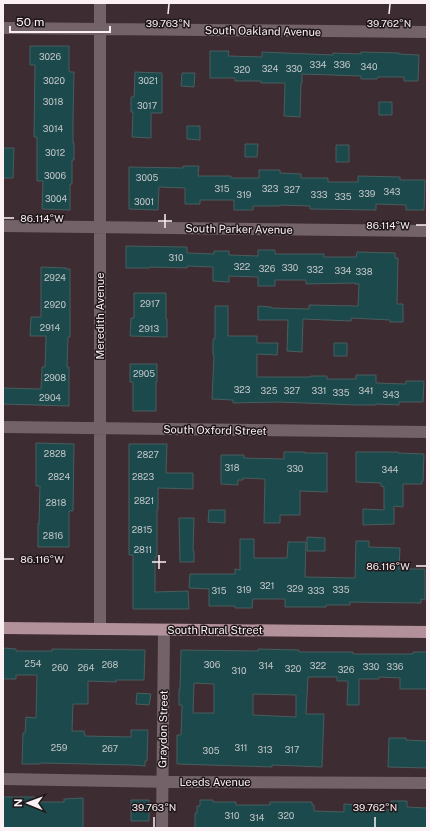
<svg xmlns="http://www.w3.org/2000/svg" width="430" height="831" viewBox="0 0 430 831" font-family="'Public Sans',sans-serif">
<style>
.building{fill:#1c4a4c;stroke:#485d5e;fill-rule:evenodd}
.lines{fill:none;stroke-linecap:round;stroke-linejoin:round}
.minor{stroke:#736267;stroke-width:12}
.major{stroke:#b3919b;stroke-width:12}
.ticks{fill:none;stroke:#fbf0f3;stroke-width:1.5}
.labels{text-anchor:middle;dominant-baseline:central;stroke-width:3;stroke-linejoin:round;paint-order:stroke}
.number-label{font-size:9px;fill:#c3c6c9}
.street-label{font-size:11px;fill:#fbf0f3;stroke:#1f1719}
.ticks-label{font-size:10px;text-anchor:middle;fill:#fbf0f3;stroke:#1f1719;stroke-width:3;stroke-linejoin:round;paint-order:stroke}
</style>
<rect width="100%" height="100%" fill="#3d2c31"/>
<path class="building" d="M30,46H69V71H70V72H74L73,119V143H74V160H72V184H70V210L42,209L43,181H37V137H34L35,65H30Z
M210,51H229L228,56L262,57V52L333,55V53L361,54V52L399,53V54L419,55L418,81H404V77H378L377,79H361V76L302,74V83H301L300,117L284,116L285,83H261V81H235V78H210Z
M135,72L162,73V113H151V138L132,137L133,112H131V97H134Z
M182,73H195L194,87L181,86Z
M379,102H392V115H379Z
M187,126H200V140L187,139Z
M245,144H258L257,157H245Z
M336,145H349V162H336Z
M3,148H14L13,178H3Z
M183,166H199L198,176H231V178H259V170H280V173L301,174V178H328V182H358V176L400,177V180H425L424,210H406V205L376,204V210L310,209V206L280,205V206H253V210H234V200H200V204H185V188L159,187L158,210L129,209V167L183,168Z
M126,246L187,247V253L214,254V251H229V255L258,256V250H275V254H324V257H356L357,252L395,253V258H398L397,304H403V322H390V320L351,318V321L303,319L302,352L287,351L288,320H258V306L271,307V308L309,309V305L358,306L359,284H355V283L306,284V280H275V286H258V277L229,276V282L213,281V267L187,266V268L150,267V268H126Z
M41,267L66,268V269H70V337H68L67,367H69V406L3,404V388L41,389L42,367H45L46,336H30L31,317H41Z
M134,293H166V319H167V337L130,336L131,318H134Z
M215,306H228V336H257V343H278L277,355L257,354V377H311V376H327V379H356V375H376V383L406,384V381H424L423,402H399V405L376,404V405H356L278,402L233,403V400L212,399L214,355H213V339H215Z
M334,343H347V356H334Z
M130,364H157V382H156V411H133V382H130Z
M36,443L74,444L73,511H69V547H38V523L39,524L40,486H36Z
M129,444H167L166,473H193V489L158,488V510H157V557H155V592L188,591L189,609H133V555H129Z
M284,452H305V453H327V492L300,491V515H280V523H264L265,479L243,478V480H238V485L221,484V455H244V458L284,459Z
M356,452H398V453L424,454L423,481H422V484H403V507L394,506V524L363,525V509L384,510V487L381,486V483L356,482Z
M209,510H225V523L208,522Z
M179,518H194L193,551H194V562H180Z
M307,537L325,538V551H307Z
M240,539H254V558H287L288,542H306L305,577L355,578L356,541H369V547L400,548L399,569H425V600L421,599V603L350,602V605H326V607H285V599H253L252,608H235V606H209V589L189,588L190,574H235V569L240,570Z
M3,648L16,649V651H52V649L145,650L144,680H116V682L88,681V704H73L72,731H84L85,736L131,737V730H148L147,761H145V766L132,765L40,763V764H22L23,733H25L26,717L36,718L37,675H16V679H3Z
M258,649L299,650V652H353V654H413V652H427V689H400V678L379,677V679H359V705H347L348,681H337V677H308L306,714H324L322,767L272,765V767L177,764V735H181L182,705H179V689H180L181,650L258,651ZM194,683L214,684V713H193ZM253,694L296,695V717L253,715Z
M137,693L151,694L149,705L136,704Z
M389,738H406V740L427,741V768L388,767Z
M3,797H35V802H64V799L83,798V828H3Z
M131,800H149V821H131Z
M200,800H213V802H236V805H270V802H312V805H314V811L344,812V804L359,805V810H391V801H407V807L427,808V828H195V813H197V806H200Z"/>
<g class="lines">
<path class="minor" d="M3,28L427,32
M3,226L427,231
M3,427L427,432
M100,629V3
M3,779L173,782L427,783
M162,828L164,630"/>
<path class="major" d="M3,628L427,632"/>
</g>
<path class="ticks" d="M168,14L169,4M389,14L390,4M4,218H14M158,221H172M416,225H426M165,228V214M4,559H14M152,562H166M416,566H426M159,569V555M154,827V817M375,827V817"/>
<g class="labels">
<g class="number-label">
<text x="50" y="56">3026</text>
<text x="318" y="64">334</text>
<text x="342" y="64">336</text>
<text x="369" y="66">340</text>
<text x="270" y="68">324</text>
<text x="294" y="68">330</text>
<text x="242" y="69">320</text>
<text x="54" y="80">3020</text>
<text x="148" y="80">3021</text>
<text x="53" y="101">3018</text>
<text x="147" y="105">3017</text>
<text x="53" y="128">3014</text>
<text x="55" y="152">3012</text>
<text x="55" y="175">3006</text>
<text x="147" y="177">3005</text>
<text x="222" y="188">315</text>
<text x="270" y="188">323</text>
<text x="292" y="189">327</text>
<text x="392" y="191">343</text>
<text x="367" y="193">339</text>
<text x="244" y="194">319</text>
<text x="319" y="194">333</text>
<text x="343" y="196">335</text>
<text x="56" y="198">3004</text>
<text x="144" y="201">3001</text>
<text x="176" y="257">310</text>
<text x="242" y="266">322</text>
<text x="290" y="267">330</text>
<text x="267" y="268">326</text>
<text x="315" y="269">332</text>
<text x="343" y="270">334</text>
<text x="364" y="271">338</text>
<text x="55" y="277">2924</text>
<text x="150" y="303">2917</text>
<text x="55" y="304">2920</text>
<text x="50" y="327">2914</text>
<text x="149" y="328">2913</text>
<text x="144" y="373">2905</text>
<text x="55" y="377">2908</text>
<text x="242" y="389">323</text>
<text x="269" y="390">325</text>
<text x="292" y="390">327</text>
<text x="319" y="390">331</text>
<text x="366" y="390">341</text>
<text x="341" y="392">335</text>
<text x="391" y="394">343</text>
<text x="50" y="397">2904</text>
<text x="55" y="453">2828</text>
<text x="148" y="454">2827</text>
<text x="232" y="467">318</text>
<text x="295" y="468">330</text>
<text x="390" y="469">344</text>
<text x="59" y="476">2824</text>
<text x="143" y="476">2823</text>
<text x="144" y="500">2821</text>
<text x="56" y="502">2818</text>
<text x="142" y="529">2815</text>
<text x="53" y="535">2816</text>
<text x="143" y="549">2811</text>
<text x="267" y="585">321</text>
<text x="295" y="588">329</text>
<text x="244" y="589">319</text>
<text x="341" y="589">335</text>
<text x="219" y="590">315</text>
<text x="316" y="590">333</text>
<text x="33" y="663">254</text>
<text x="110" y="664">268</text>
<text x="212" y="664">306</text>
<text x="266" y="665">314</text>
<text x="318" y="665">322</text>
<text x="371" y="666">330</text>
<text x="395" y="666">336</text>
<text x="60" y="667">260</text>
<text x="86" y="667">264</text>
<text x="293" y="668">320</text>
<text x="346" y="669">326</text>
<text x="239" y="670">310</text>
<text x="59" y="747">259</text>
<text x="241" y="747">311</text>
<text x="110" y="748">267</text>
<text x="265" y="749">313</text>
<text x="292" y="749">317</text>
<text x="211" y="750">305</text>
<text x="232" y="815">310</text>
<text x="286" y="815">320</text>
<text x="257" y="817">314</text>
</g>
<g class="street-label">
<text transform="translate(263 31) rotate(1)">South Oakland Avenue</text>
<text transform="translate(239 229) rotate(1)">South Parker Avenue</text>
<text transform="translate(100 316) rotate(-90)">Meredith Avenue</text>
<text transform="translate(215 430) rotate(1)">South Oxford Street</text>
<text x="215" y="630">South Rural Street</text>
<text transform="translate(163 729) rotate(-89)">Graydon Street</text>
<text x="215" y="782">Leeds Avenue</text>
</g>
</g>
<g class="ticks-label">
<text x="168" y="27">39.763°N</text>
<text x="389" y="27">39.762°N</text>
<text x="42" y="222">86.114°W</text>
<text x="388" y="229">86.114°W</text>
<text x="42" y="563">86.116°W</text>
<text x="388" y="570">86.116°W</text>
<text x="154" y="811">39.763°N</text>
<text x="375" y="811">39.762°N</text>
</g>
<rect width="430" height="831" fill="none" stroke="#fbf0f3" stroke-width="8"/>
<g transform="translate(28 803) rotate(271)" stroke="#1f1719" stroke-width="3" paint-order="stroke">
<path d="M0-3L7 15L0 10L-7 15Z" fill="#fbf0f3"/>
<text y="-6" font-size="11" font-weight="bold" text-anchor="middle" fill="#fbf0f3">N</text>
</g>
<path d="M10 26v6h100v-6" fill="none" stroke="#fbf0f3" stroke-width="2"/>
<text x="16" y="26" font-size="12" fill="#fbf0f3" stroke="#1f1719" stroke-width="3" paint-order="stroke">50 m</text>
</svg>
